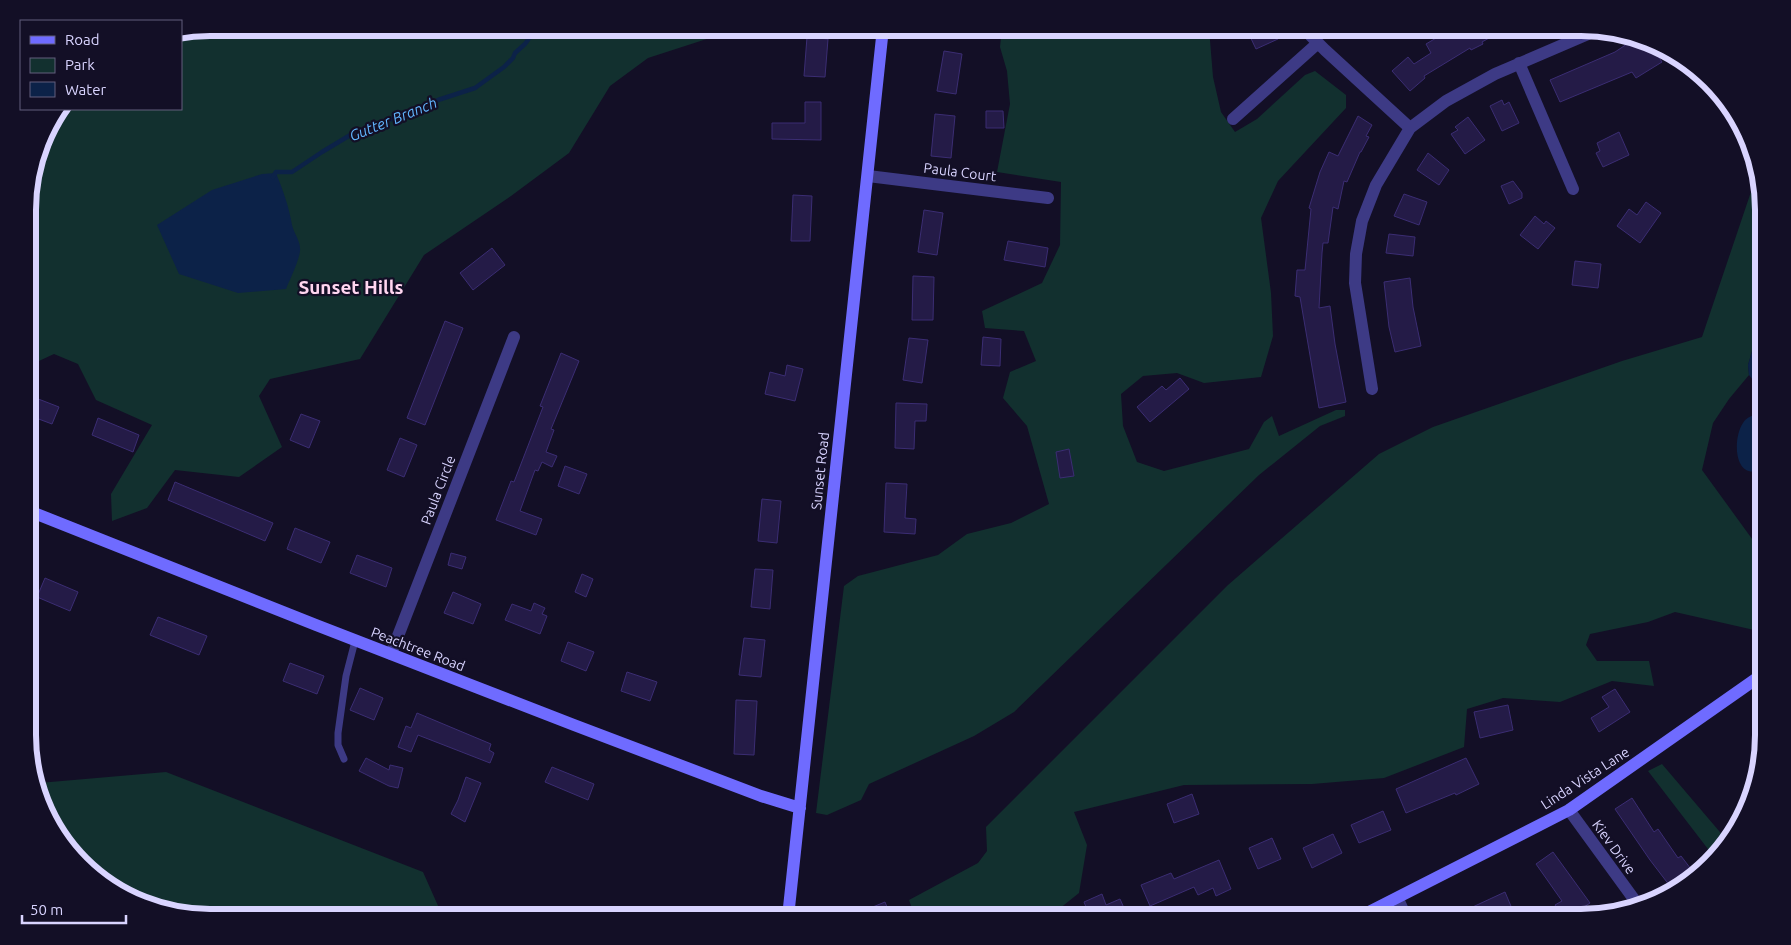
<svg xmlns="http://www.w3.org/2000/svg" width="1791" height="945" viewBox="0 0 1791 945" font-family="Ubuntu,sans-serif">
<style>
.green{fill:#12302f}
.water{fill:#0c2248}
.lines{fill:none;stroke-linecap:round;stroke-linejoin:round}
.stream{stroke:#0c2248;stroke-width:4.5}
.building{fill:#241b47;stroke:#3b2d73}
.lane{stroke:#3d3a85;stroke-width:7}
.street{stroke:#3d3a85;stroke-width:12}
.secondary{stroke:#6f6bff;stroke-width:12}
.labels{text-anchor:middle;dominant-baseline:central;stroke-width:4.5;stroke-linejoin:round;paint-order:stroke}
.street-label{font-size:14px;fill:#d9d4ff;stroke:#130f26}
.water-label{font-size:15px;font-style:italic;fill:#62b6ff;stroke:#130f26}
.district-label{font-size:19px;font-weight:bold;fill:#ffd6f0;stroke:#130f26}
.rim{fill:none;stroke:#d9d4ff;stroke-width:6}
</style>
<rect width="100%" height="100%" fill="#130f26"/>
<path class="green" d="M211,28H723L719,35L648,58L610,86L569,153L511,196L424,255L360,359L270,379L259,396L282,447L239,477L175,470L147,508L112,521L111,494L152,425L96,400L78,364L54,354L28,366V198L47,129L62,109H181V33Z
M1002,28H1209L1213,77L1221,112L1235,132L1257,119L1305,75L1315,71L1346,95V108L1278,181L1261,218L1271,293L1273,336L1261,377L1204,383L1177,373L1143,376L1121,394L1123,426L1137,462L1164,471L1249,449L1264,422L1272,416L1279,436L1336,410H1345V416L1320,426L1259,475L1014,712L974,736L869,784L861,800L827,815L816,813L844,586L858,576L938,555L967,534L1011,523L1049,504L1027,426L1003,398L1010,372L1036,361L1024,331L985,328L982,311L1042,283L1060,245L1061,182L997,172L1010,104L1007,71L1000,47Z
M1757,174L1762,187V317L1748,365L1749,375L1729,399L1713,423L1702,470L1763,554V632L1675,612L1648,622L1590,634L1586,645L1597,661H1649L1654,686L1612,681L1560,702L1503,698L1467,709L1464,747L1384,778L1312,784L1184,785L1074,812L1087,845L1079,893L1049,917H915L909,900L978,863L987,851L986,827L1228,585L1379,454L1433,427L1622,361L1702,337Z
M1662,764L1725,838L1711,853L1648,771Z
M166,772L423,872L443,917H211L129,898L65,846L39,783Z"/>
<path class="water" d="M276,173C283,190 289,207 292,225C294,234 301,241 300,251C299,261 290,279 286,289L238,293L179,274L157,225L212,190L262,174Z
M1762,317L1763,393L1749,375L1748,365Z
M1760,413L1763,414V469C1734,483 1732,439 1743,423C1746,417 1754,415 1760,413Z"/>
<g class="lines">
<path class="stream" d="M273,177L276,172H292L322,152L352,134L408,113L438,100L475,88L504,67L513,58L515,53L525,44L533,33V28
M1761,417L1760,413L1763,404"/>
</g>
<path class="building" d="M1246,28H1273L1278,39L1256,49Z
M1453,28H1507L1482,42L1483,44L1471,50L1470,48L1424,76L1425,78L1410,91L1392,71L1408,57L1414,64L1431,53L1426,44Z
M807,37L828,39L825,77L804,76Z
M1633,40L1650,44L1662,62L1636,78L1632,72L1560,102L1550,80L1615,52Z
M944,51L962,54L956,94L937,91Z
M1502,100L1504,105L1509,102L1519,123L1502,131L1490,106Z
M805,102H821V140L772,139V123H805Z
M986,111H1003L1004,128H986Z
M935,114L955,116L951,158L931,156Z
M1358,116L1372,125L1366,136L1369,137L1361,152H1360L1347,182L1344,181L1338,209L1333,207L1328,243H1323L1322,253L1319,308L1330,306L1335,344L1346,402L1319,408L1300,297L1295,296L1297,270H1305L1311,209L1309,208L1320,172L1329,152L1338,156Z
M1468,117L1485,140L1465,154L1451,134L1458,130L1455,127Z
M1619,132L1629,155L1603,167L1596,153L1600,151L1597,143Z
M1428,153L1449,170L1439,185L1417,170Z
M1513,181L1522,193V198L1509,204L1501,186Z
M1404,194L1427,202L1419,225L1394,216Z
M793,195L812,196L810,241H791Z
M1646,202L1661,213L1640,243L1617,226L1629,209L1637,215Z
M924,210L943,213L937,255L918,252Z
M1535,216L1544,224L1546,221L1555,228L1538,249L1520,235Z
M1389,234L1415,237L1413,256L1386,253Z
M1008,241L1048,248L1045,267L1004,260Z
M492,248L505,265L473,290L460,273Z
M1575,261L1601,264L1598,288L1572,285Z
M913,276L934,277L933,320H912Z
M1410,278L1413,307L1421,346L1395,352L1389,327L1384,282Z
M445,321L463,328L425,425L407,418Z
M983,337L1001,339L1000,366L981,365Z
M909,338L928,340L922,383L903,380Z
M561,353L579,361L551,429L554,430L546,452L557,456L552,467L542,462L538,471L535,470L520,511L542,519L536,535L496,520L511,481L514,482L543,407L540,406Z
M787,365L803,369L795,401L765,394L770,372L785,376Z
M1180,378L1189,389L1150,422L1137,407L1162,386L1166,390Z
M28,395L59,407L52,424L28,415Z
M896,403L927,404L926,421H915L914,449L895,448Z
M301,414L320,421L309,448L290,440Z
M98,418L139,435L133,452L92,435Z
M400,438L417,445L404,477L387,470Z
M1069,449L1074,476L1060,478L1056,452Z
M565,466L587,474L579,494L558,486Z
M175,482L273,523L265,541L168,500Z
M886,483L907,484L905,518L916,519L915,534L884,532Z
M762,499L781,501L777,543L758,541Z
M295,528L330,542L321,563L287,549Z
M451,553L466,557L462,569L448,565Z
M357,555L392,568L386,587L350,573Z
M755,569L773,570L770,609L751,607Z
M582,574L593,579L586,597L575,592Z
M45,578L78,592L70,611L37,597Z
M453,592L481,604L473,624L444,613Z
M534,603L545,608L542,614L547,616L540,634L505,620L512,604L531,611Z
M158,617L207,636L199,655L150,635Z
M744,638L765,640L761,677L739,675Z
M568,642L594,652L586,671L561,661Z
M290,663L324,676L317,694L283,681Z
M627,672L657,682L650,701L621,691Z
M360,688L383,698L374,720L350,710Z
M1615,689L1630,712L1599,732L1591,718L1609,707L1602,697Z
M736,700L757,701L754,755L734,754Z
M1508,705L1513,730L1480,738L1474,712Z
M417,713L491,744L489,750L494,753L490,763L418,735L411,752L398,747L406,726L411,728Z
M366,758L389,770L390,765L403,768L398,788L389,786L359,771Z
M1466,758L1479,784L1456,795L1455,793L1406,813L1396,789Z
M552,767L594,784L588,800L545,782Z
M466,777L481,783L465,822L451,814L458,800Z
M1192,794L1199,814L1174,823L1167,804Z
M1632,798L1654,832L1658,829L1678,858L1681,856L1694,873L1682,887L1673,890L1650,860L1615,809Z
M1383,811L1391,830L1359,843L1351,825Z
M1333,834L1342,853L1312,868L1303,848Z
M1272,838L1281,859L1258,869L1249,848Z
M1553,852L1590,903L1569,917H1563L1555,905L1562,901L1536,864Z
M1219,860L1231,889L1216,896L1213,888L1198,895L1194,887L1150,906L1141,885L1171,873L1174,879Z
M1505,892L1513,911L1499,917H1451Z
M1102,894L1106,905L1120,899L1128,917H1090L1084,902Z
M885,902L891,917H848Z"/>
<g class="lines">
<path class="lane" d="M344,759L338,745V733L346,676L355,641"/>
<path class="street" d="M1307,28L1311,36L1325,50L1410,128
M1519,63L1573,189
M1233,119L1318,43
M868,176L1048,198
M1372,389L1355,283L1356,254L1362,221L1376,185L1410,128L1446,101L1495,74L1595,31
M391,654L514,337
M1569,810L1636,902
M1398,899L1406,917"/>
<path class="secondary" d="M29,511L316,625L574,725L761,796L800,808
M788,917L883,28
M1359,917L1569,810L1763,674"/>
</g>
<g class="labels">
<g class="street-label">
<text transform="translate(960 172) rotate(7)">Paula Court</text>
<text transform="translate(820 471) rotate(-84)">Sunset Road</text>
<text transform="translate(438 490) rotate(-69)">Paula Circle</text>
<text transform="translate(418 649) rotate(21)">Peachtree Road</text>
<text transform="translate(1585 778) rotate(-33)">Linda Vista Lane</text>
<text transform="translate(1614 847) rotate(54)">Kiev Drive</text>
</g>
<g class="water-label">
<text transform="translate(393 119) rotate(-22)">Gutter Branch</text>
</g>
<g class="district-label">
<text x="351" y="287">Sunset Hills</text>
</g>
</g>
<path d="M0 0H1791V945H0ZM210 36H1581A174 174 0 0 1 1755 210V735A174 174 0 0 1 1581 909H210A174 174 0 0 1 36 735V210A174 174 0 0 1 210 36Z" fill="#130f26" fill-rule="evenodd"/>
<path class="rim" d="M210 36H1581A174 174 0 0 1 1755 210V735A174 174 0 0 1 1581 909H210A174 174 0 0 1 36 735V210A174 174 0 0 1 210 36Z"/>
<rect x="20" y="20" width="162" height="90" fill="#130f26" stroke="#625e7d"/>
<rect x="30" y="36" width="25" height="8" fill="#6f6bff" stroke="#625e7d"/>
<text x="65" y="45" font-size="15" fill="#d9d4ff">Road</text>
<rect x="30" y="58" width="25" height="15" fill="#12302f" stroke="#625e7d"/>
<text x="65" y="70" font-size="15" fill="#d9d4ff">Park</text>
<rect x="30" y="82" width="25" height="15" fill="#0c2248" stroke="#625e7d"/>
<text x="65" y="95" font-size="15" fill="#d9d4ff">Water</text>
<path d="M22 915v8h104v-8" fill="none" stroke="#d9d4ff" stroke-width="2.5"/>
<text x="30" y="915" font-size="15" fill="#d9d4ff" stroke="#130f26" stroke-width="4" paint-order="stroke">50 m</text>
</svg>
